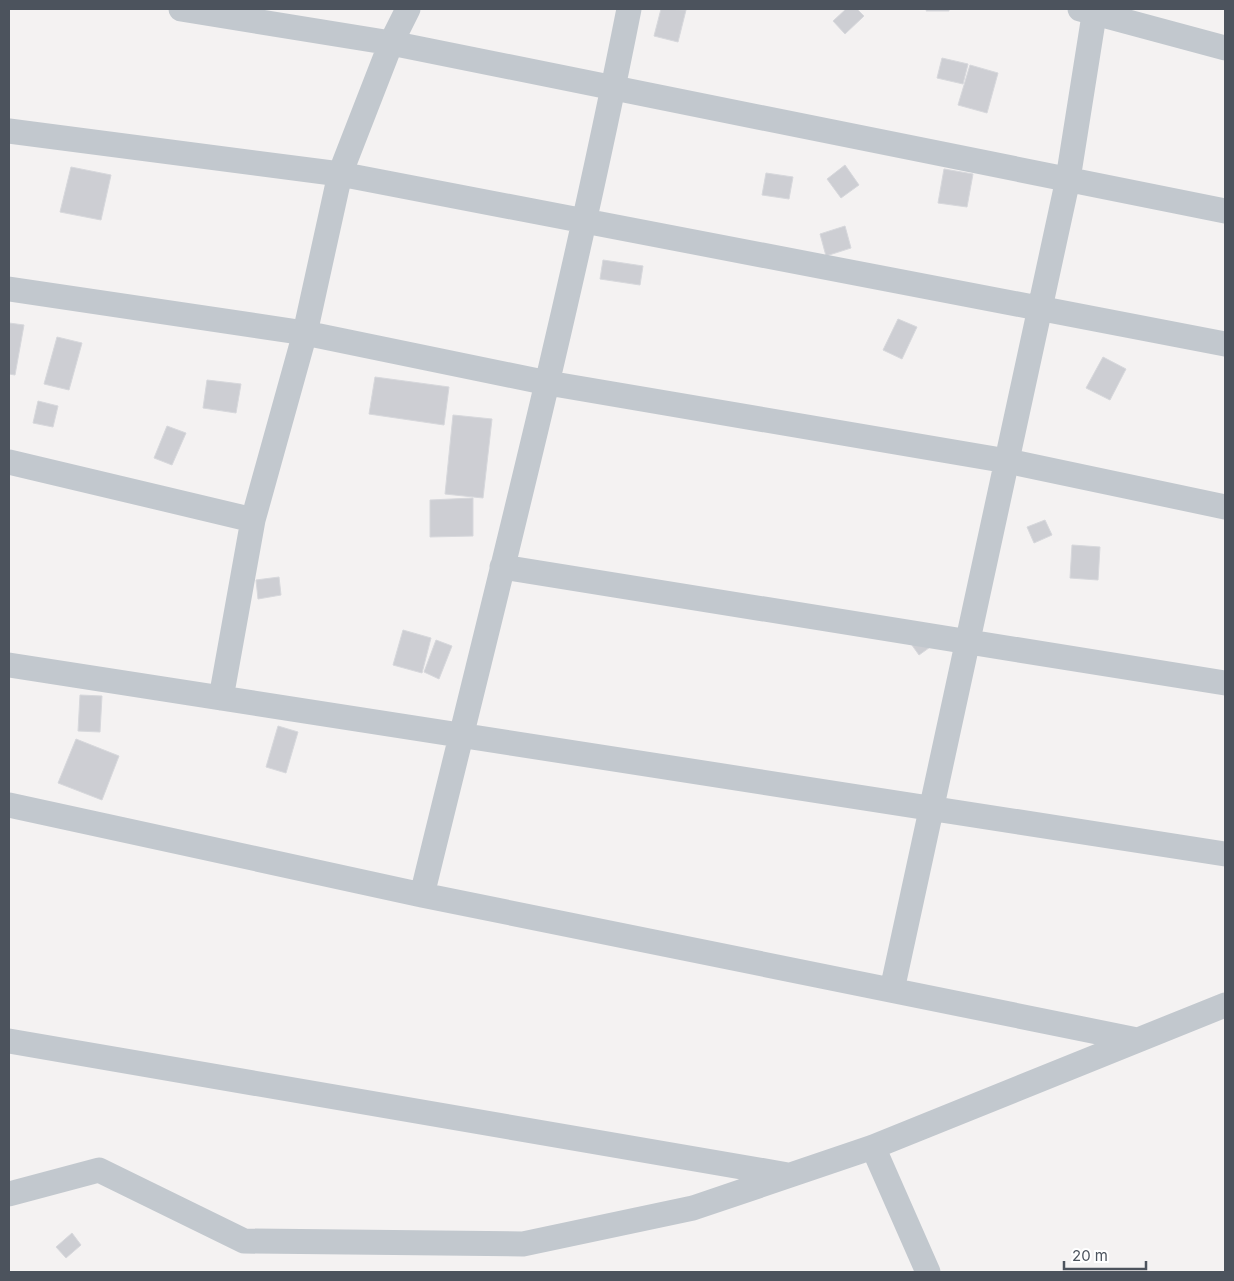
<svg xmlns="http://www.w3.org/2000/svg" width="1234" height="1281" viewBox="0 0 1234 1281" font-family="Inter,sans-serif">
<style>
.building{fill:#cdced3;stroke:#d7d8dc}
.lines{fill:none;stroke-linecap:round;stroke-linejoin:round}
.street{stroke:#c2c8ce;stroke-width:25}
</style>
<rect width="100%" height="100%" fill="#f4f2f2"/>
<path class="building" d="M661,9L686,10L678,42L654,36Z
M846,9H857L864,16L845,34L833,21Z
M927,9H949V11H926Z
M942,58L968,64L963,84L937,78Z
M970,65L998,73L987,113L958,105Z
M845,165L859,185L841,198L827,179Z
M71,167L111,175L101,220L60,212Z
M944,169L973,174L967,207L938,203Z
M766,173L793,177L789,199L762,195Z
M845,226L851,248L826,256L820,234Z
M603,260L643,266L640,285L600,279Z
M898,319L917,327L902,359L883,350Z
M9,323L24,325L15,375L9,374Z
M57,337L82,343L69,390L44,384Z
M1103,357L1126,369L1110,400L1086,388Z
M375,377L449,387L444,425L369,414Z
M207,380L241,384L236,413L203,408Z
M38,401L58,406L53,427L33,423Z
M453,415L492,419L483,498L445,494Z
M167,426L186,433L172,465L154,458Z
M473,498V536L430,537V500Z
M1045,520L1052,535L1034,543L1027,527Z
M1072,545L1100,547L1098,580L1070,578Z
M279,577L281,595L258,599L256,580Z
M403,630L431,638L422,673L393,665Z
M436,640L452,646L439,679L424,672Z
M909,641L933,645L919,655Z
M80,695L102,696L100,732L78,731Z
M278,726L298,732L286,773L266,767Z
M76,739L119,756L102,800L58,783Z
M72,1233L81,1245L66,1258L56,1247Z"/>
<g class="lines">
<path class="street" d="M181,9L391,43L1225,211
M1080,9L1225,48
M9,131L340,174L391,43L408,9
M9,289L305,333L548,383L1007,461L1225,507
M9,462L253,520L305,333L340,174L1225,344
M502,567L1225,683
M9,665L1225,854
M221,698L253,520
M9,805L422,895L1137,1040
M422,895C494,600 570,307 629,9
M892,990L1068,179L1095,9
M9,1041L788,1175
M873,1147L928,1272
M9,1194L99,1170L244,1241L523,1244L693,1208L873,1147L1225,1005"/>
</g>
<rect width="1234" height="1281" fill="none" stroke="#4c535d" stroke-width="20"/>
<path d="M1064 1261v8h82v-8" fill="none" stroke="#4c535d" stroke-width="2.5"/>
<text x="1072" y="1261" font-size="15" fill="#4c535d" stroke="#ffffff" stroke-width="4" paint-order="stroke">20 m</text>
</svg>
